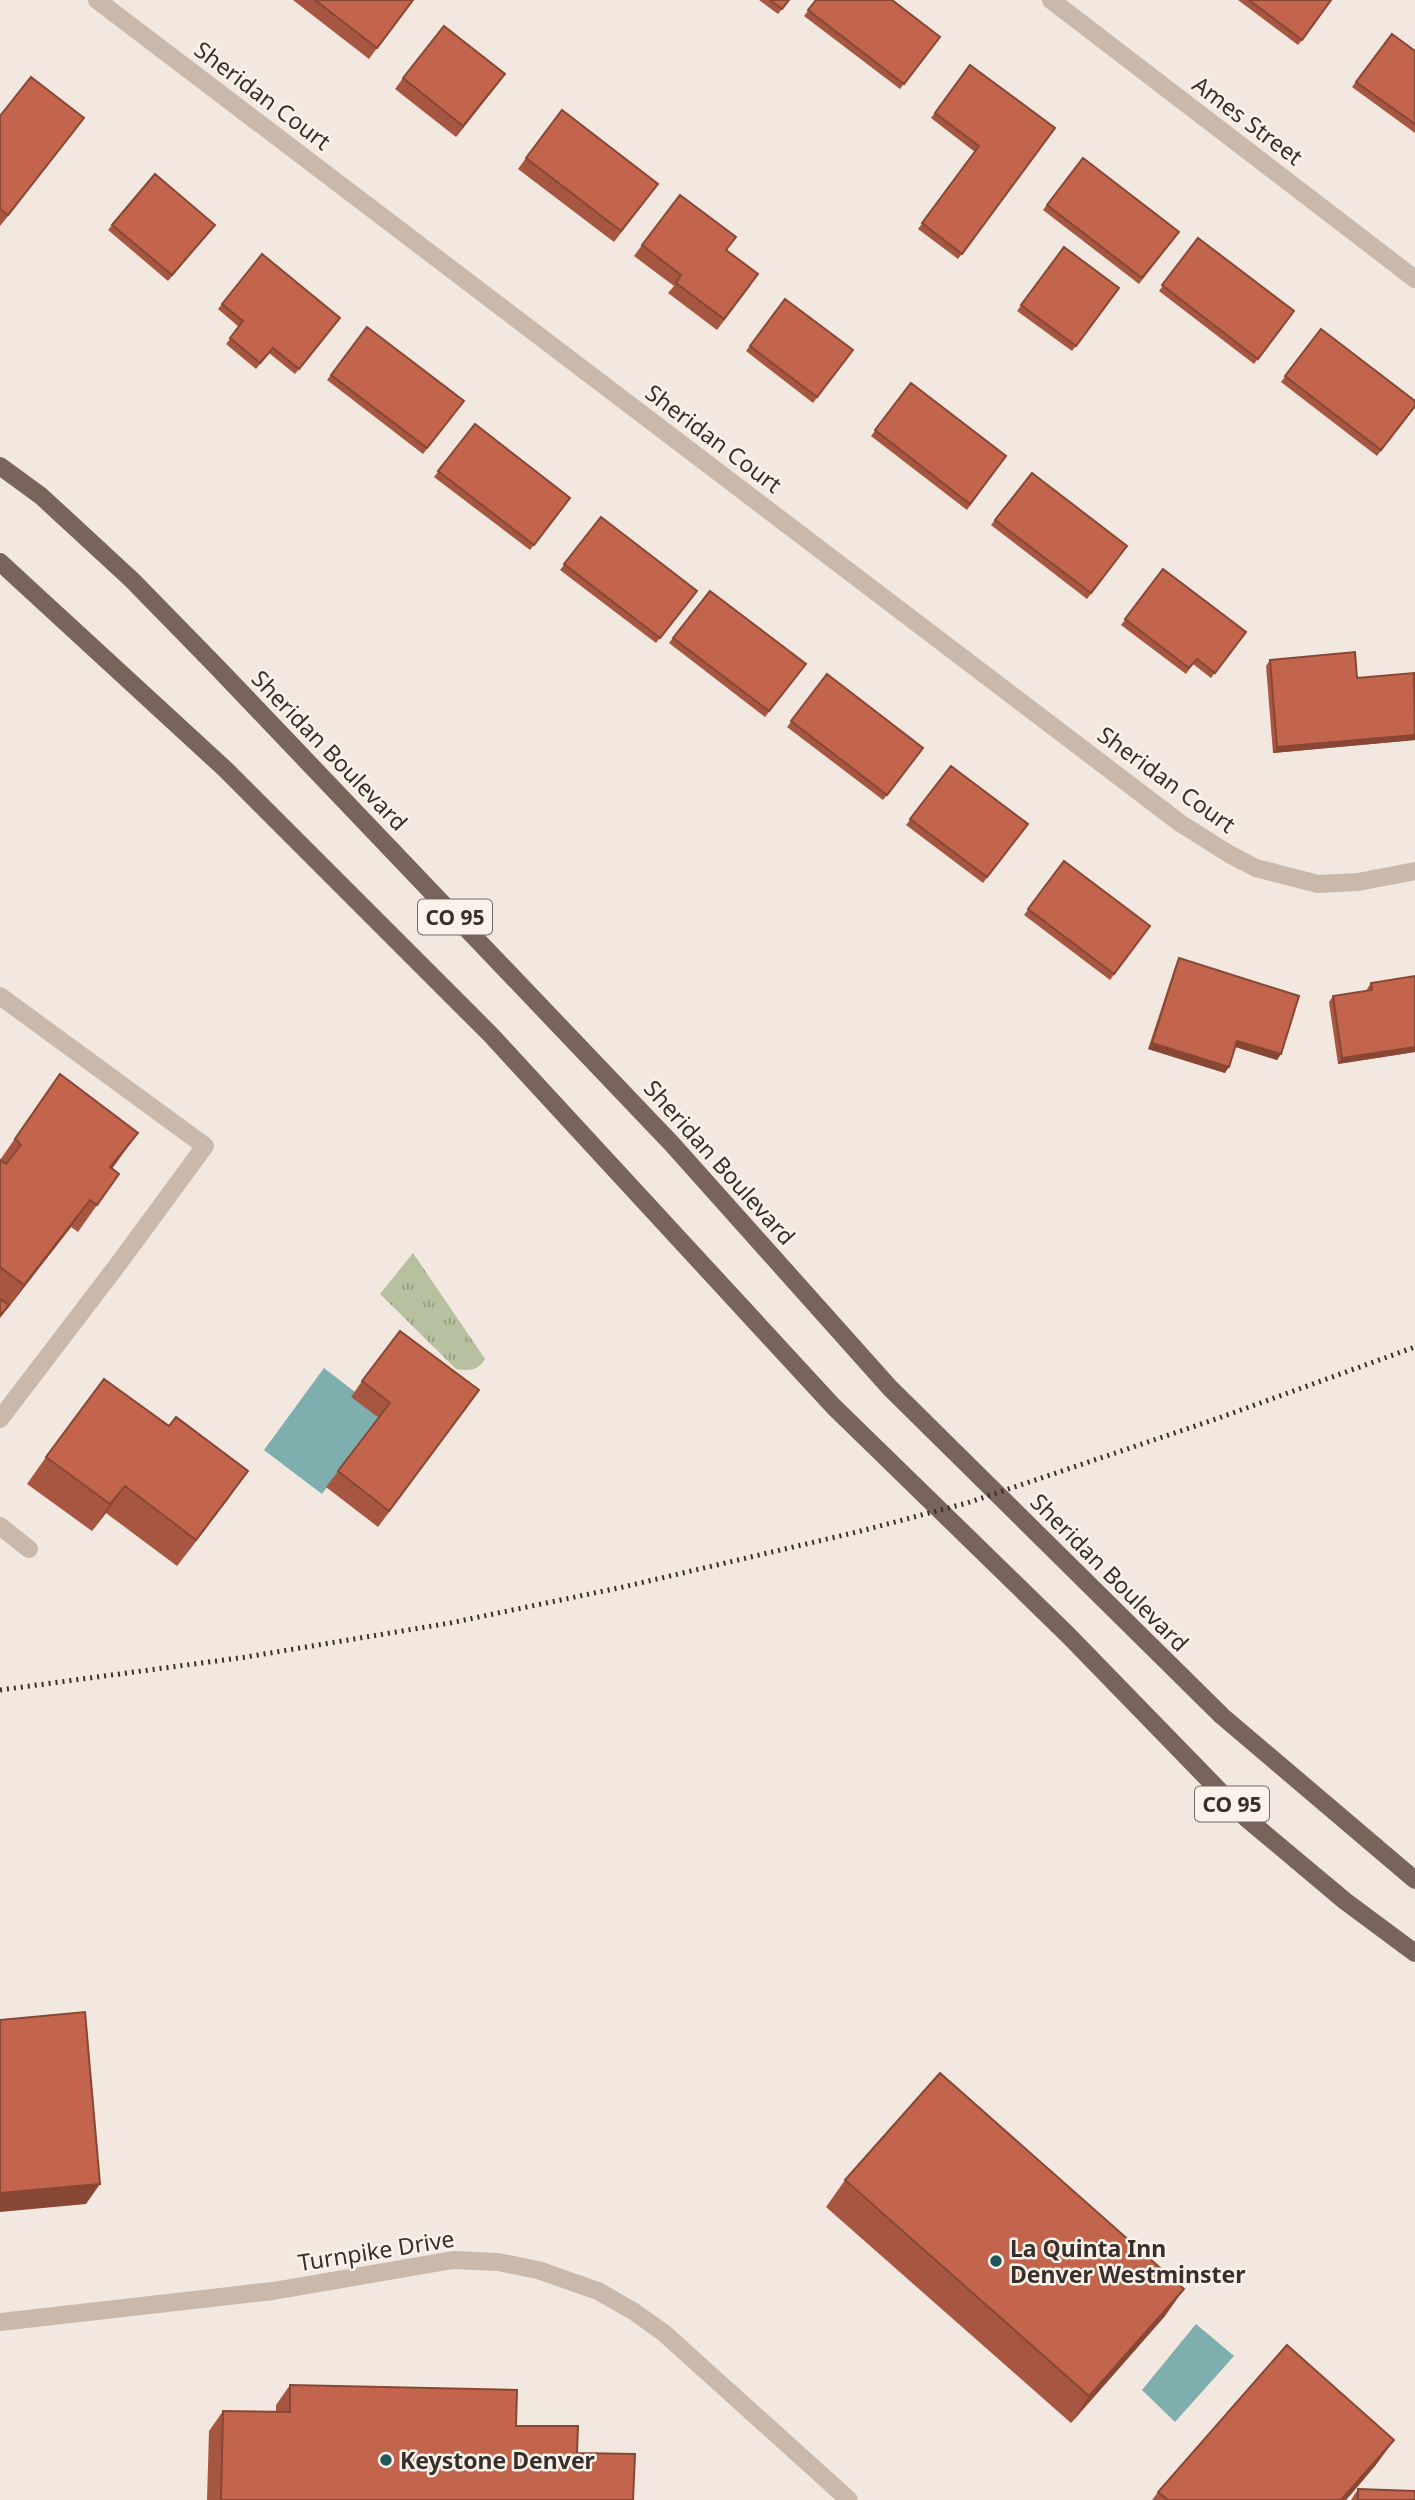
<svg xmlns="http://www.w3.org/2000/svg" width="1415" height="2500" viewBox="0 0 1415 2500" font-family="'Noto Sans',sans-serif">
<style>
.grass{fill:url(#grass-tufts)}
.water{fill:#7eaeae}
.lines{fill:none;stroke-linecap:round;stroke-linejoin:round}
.lane{stroke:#cab8ab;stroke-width:18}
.street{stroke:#cab8ab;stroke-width:18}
.primary{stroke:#79645b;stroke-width:18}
.rail{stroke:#382e2a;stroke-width:5;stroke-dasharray:2 5;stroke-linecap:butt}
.wall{fill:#a75741}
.shaded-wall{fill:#884735}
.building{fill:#c2654c;stroke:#884735;stroke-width:2}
.poi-dot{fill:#205758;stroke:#faf2eb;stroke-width:2.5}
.labels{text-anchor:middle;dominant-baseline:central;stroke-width:5;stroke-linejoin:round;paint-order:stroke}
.shield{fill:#faf2eb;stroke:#726964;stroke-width:2}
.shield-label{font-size:21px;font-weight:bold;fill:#382e2a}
.street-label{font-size:23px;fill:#382e2a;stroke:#faf2eb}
.poi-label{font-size:23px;font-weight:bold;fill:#382e2a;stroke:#faf2eb;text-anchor:start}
</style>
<defs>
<pattern id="grass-tufts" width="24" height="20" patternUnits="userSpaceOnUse" patternTransform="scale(1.75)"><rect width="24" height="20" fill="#b7c19f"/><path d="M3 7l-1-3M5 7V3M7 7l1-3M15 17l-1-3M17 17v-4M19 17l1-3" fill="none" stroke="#969d82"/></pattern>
</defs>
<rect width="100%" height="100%" fill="#f2e8df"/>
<path class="grass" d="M413,1253L485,1359C478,1371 468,1371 456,1369L380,1294Z"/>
<path class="water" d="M324,1368L355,1392L379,1418L322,1494L264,1450Z
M1196,2324L1234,2356L1175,2422L1142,2390Z"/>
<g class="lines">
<path class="lane" d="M0,996L205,1146L116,1267L0,1419
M0,1526L29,1549"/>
<path class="street" d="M97,0L1180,823L1229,854L1256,868L1318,884L1358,882L1415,871
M1051,0L1415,279
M0,2322L273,2291L453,2260L498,2262L538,2270L598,2291L633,2311L664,2333L849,2500"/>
<path class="primary" d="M0,466L41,496L132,580L217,667L672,1144L890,1388L1222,1716L1415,1880
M0,562L224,768L491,1035L833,1406L1068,1635L1246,1818L1345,1901L1415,1953"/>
<path class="rail" d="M0,1690L246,1657L450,1623L623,1587L857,1532L967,1503L1216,1419L1415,1347"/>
</g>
<path class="wall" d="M293,0H412L369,59Z
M759,0H789L778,14Z
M816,0L940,37L900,89L804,16Z
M1238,0H1332L1298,45Z
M1392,34L1415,51V133L1352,87Z
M970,65L1055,128L958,259L918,229L975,152L931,118Z
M505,74L456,137L395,89L403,78Z
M0,116L84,118L0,226Z
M526,158L650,195L614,242L518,169Z
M1083,158L1179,232L1139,284L1043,210Z
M112,225H215L168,281L108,230Z
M1198,238L1294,311L1254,364L1159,291Z
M642,245L726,250L751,285L717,330L668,293L674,286L634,256Z
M1064,247L1119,288L1072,351L1017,311Z
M785,299L853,350L813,403L746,351Z
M222,304L340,318L295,374L269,353L256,369L226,344L239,327L218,309Z
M367,327L464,401L423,454L327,380Z
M1321,329L1415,407L1377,456L1281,382Z
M911,383L1006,456L967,510L871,436Z
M475,424L570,498L530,550L434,477Z
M1032,473L1127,546L1087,599L991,525Z
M601,517L697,591L656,643L560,570Z
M1163,569L1246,632L1211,678L1193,664L1186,674L1121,625Z
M710,591L806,664L765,717L669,643Z
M1270,660L1357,678L1415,686V740L1273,753L1266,666Z
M827,674L923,748L883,800L787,727Z
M951,766L1028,824L983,883L906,825Z
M1064,861L1150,926L1110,980L1024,915Z
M1179,958L1281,1054L1277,1060L1235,1047L1225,1073L1148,1049L1176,964Z
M1415,976V1052L1338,1064L1329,1002L1333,996L1367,991V989L1371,983Z
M60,1074L119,1159L112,1169L119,1174L78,1232L71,1227L0,1318V1160Z
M362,1381L468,1406L378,1527L326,1487L379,1418L351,1397Z
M46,1457L229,1498L177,1566L106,1513L92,1531L27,1484Z
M845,2180L1165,2316L1071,2423L826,2207Z
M290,2385L516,2426L577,2453L633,2500H207L209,2431L223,2411L276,2412V2405Z
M1394,2440L1375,2466L1346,2500H1152L1158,2492Z
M1358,2489L1415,2500H1351Z"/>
<path class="shaded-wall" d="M505,74L497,85L456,137L463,126Z
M84,118L76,129L0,226L8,215Z
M1415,735V740L1273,753L1277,747Z
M1237,1041L1281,1054L1277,1060L1233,1046Z
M1152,1043L1229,1067L1225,1073L1148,1049Z
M1415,1047V1052L1338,1064L1342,1058Z
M138,1133L119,1159L91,1194L110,1167Z
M90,1200L71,1227L5,1312L24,1285Z
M248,1471L229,1498L177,1566L196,1540Z
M125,1486L106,1513L92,1531L110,1504Z
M100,2184L86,2204L0,2212V2193Z
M1184,2289L1165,2316L1071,2423L1089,2396Z
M1394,2440L1375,2466L1346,2500H1341Z"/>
<path class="building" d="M315,0H413L377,48Z
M770,0H789L782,9Z
M816,0H892L940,37L904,84L808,10Z
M1249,0H1331L1302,40Z
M444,26L505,74L463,126L403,78Z
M1392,34L1415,51V124L1356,82Z
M970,65L1055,128L962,254L922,223L979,146L935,113Z
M31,77L84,118L8,215L0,209V116Z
M562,110L658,184L621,231L526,158Z
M1083,158L1179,232L1142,278L1047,205Z
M155,174L215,225L172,275L112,225Z
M680,195L736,237L726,250L758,274L724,319L676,283L681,275L642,245Z
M1198,238L1294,311L1258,359L1162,285Z
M1064,247L1119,288L1076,346L1021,305Z
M262,254L340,318L299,369L273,348L260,363L230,338L243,321L222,304Z
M785,299L853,350L817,397L750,346Z
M367,327L464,401L427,448L331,375Z
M1321,329L1415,401V406L1381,450L1285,376Z
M911,383L1006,456L970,504L875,430Z
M475,424L570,498L534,545L438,471Z
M1032,473L1127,546L1091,593L995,520Z
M601,517L697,591L660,638L564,564Z
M1163,569L1246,632L1215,673L1197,659L1189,668L1125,619Z
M710,591L806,664L769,711L673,638Z
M1355,652L1357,678L1414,673L1415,735L1277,747L1270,660Z
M827,674L923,748L887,795L791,721Z
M951,766L1028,824L987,877L910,819Z
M1064,861L1150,926L1114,974L1028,909Z
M1179,958L1299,996L1281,1054L1237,1041L1229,1067L1152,1043Z
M1415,976V1047L1342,1058L1333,996L1372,990L1371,983Z
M60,1074L138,1133L110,1167L119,1174L97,1205L90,1200L24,1285L0,1267V1160L6,1164L21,1145L15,1139Z
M0,1299L9,1305L0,1316Z
M400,1331L479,1390L389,1511L338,1471L390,1403L362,1381Z
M104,1379L169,1426L176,1417L248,1471L196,1540L125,1486L110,1504L46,1457Z
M85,2012L100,2184L0,2193V2020Z
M940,2073L1184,2289L1089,2396L845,2180Z
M1287,2345L1394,2440L1341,2500H1168L1158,2492Z
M290,2385L517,2390L516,2426H578L577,2453L635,2454L633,2500H221L223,2411L290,2412Z
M1358,2489L1415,2491V2500H1358Z"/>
<g class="poi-dot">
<circle cx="996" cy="2261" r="7"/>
<circle cx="386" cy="2460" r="7"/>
</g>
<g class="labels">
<g class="shield">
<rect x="418" y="899.5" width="74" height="35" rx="5"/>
<rect x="1195" y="1786.5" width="74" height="35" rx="5"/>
</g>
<g class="shield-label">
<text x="455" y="917">CO 95</text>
<text x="1232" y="1804">CO 95</text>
</g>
<g class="street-label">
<text transform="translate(263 95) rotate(37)">Sheridan Court</text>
<text transform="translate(1248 120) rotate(37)">Ames Street</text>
<text transform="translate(714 438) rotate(37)">Sheridan Court</text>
<text transform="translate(330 750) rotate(46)">Sheridan Boulevard</text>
<text transform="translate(1167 779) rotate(36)">Sheridan Court</text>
<text transform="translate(720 1162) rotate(48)">Sheridan Boulevard</text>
<text transform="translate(1110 1572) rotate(45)">Sheridan Boulevard</text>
<text transform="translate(376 2250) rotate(-9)">Turnpike Drive</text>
</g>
<g class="poi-label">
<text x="1010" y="2248">La Quinta Inn<tspan x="1010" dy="26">Denver Westminster</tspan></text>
<text x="400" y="2460">Keystone Denver</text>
</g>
</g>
</svg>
